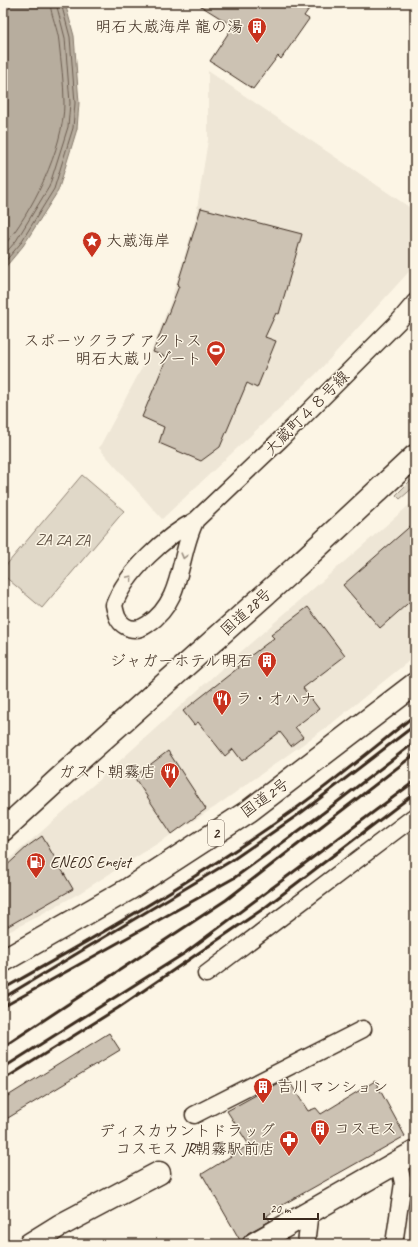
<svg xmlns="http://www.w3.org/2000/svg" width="418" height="1247" viewBox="0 0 418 1247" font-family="Caveat,'Klee One',sans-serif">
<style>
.built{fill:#eee6d6}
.green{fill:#e0d8c8;stroke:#8e8173}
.water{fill:#b7ad9e;stroke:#85796b}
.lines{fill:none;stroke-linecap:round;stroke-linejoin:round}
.shore{stroke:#6d5e51;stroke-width:1}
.building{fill:#ccc2b3;stroke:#3b2a1e}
.street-casing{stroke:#3b2a1e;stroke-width:19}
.secondary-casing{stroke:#3b2a1e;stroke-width:25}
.highway-casing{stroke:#3b2a1e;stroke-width:25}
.street{stroke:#fcf5e5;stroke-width:16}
.secondary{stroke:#fcf5e5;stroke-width:22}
.highway{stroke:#fcf5e5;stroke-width:22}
.rail{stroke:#3b2a1e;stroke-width:3}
.oneway{stroke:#9c9082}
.labels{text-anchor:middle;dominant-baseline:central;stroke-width:3;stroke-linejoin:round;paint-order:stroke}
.shield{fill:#fcf5e5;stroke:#75675a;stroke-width:1}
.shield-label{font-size:15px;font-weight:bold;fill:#3b2a1e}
.poi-label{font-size:16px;fill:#3b2a1e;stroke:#fcf5e5;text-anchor:end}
.street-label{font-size:16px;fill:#3b2a1e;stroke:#fcf5e5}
.park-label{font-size:16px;fill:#645648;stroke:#fcf5e5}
</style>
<rect width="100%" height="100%" fill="#fcf5e5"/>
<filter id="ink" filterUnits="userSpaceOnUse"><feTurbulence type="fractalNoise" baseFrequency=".025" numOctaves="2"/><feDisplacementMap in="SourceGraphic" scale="8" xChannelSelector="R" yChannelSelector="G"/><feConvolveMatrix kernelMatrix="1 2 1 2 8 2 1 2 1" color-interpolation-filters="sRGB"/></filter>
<g filter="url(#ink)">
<path class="built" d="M208,71L415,211V265L316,374L162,519L99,448L153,347L170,303L195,221L208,140Z
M415,500V656L331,724L215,807L78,894L3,935V864L41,832L228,663Z"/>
<path class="green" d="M82,475L124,511L42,608L3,575V569Z
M415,476V486L400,499L396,495Z"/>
<path class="water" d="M3,3H65L74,36L79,103L77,129L58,191L23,246L3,270Z"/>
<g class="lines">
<path class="shore" d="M3,247C32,212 64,149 64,103C64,83 61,62 59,42C58,29 51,16 50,3
M3,256L16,241L49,187L68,127L70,103L65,38L56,3
M3,264L20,244L54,189L73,128L75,103L70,37L61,3"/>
</g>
<path class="building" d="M196,3H313L304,16L309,19L281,59L278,56L253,89L210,61L233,26Z
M201,208L302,234L279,314L276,313L265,337L276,341L257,388L247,383L220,447L201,461L159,443L164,427L142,417L167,357L153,352L179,286H177Z
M415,522V597L380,628L343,585Z
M308,607L345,656L303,688L319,709L295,727L303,737L291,746L280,732L242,761L233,749L225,756L198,722L194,725L183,711L238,668L237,666L274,638L271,635Z
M168,751L206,809L172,834L134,777Z
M42,836L73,889L3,929V869L28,846Z
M109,1033L120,1050L3,1121V1099Z
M287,1078L308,1111L316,1108L321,1114L375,1081L405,1136L277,1208L267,1216L270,1221L248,1233L241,1242L202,1174L249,1145L227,1111Z"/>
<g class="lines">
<defs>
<path id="street" d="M196,520C178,553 184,601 148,624C141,629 133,631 125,626C117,621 116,614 114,605C126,572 166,536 196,520L281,439L399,321L415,302
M206,974L415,816
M194,1115L363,1029
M306,1244L310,1211
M394,1244L403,1183L398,1161"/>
<path id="secondary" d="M30,1244L59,1226L159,1173
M254,1244L415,1152"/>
<path id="highway" d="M3,830L64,774L296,567L415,456
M3,961L129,889L249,811L415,684"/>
</defs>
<use href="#street" class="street-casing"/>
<use href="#secondary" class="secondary-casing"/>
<use href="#highway" class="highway-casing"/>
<use href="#street" class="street"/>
<use href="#secondary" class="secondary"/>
<use href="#highway" class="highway"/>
<path class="rail" d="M3,989C103,933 205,874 298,807C338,778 376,746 415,715
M3,998L231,861L302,812L415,725
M3,1007L234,878L323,813L415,742
M3,1047L226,900L415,754
M3,1068L185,953L415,781
M3,1080L118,1008L263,909L415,793"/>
</g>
<defs><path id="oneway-chevron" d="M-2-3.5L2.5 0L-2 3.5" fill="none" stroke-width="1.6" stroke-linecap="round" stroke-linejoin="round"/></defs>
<g class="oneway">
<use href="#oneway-chevron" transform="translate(184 556) rotate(105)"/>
<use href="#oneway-chevron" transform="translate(130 578) rotate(-50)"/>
</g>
</g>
<defs>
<symbol id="building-pin" viewBox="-11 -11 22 30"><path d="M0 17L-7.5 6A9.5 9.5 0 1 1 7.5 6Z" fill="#c8321e" stroke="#fcf5e5"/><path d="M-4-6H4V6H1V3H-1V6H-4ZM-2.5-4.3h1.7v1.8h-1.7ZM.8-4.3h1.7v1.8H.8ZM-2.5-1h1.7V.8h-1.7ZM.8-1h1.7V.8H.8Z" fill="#fff"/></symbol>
<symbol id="sight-pin" viewBox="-11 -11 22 30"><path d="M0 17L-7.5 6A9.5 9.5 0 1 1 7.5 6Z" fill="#c8321e" stroke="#fcf5e5"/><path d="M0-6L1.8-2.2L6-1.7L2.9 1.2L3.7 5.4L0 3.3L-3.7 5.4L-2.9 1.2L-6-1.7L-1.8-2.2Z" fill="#fff"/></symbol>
<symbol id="stadium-pin" viewBox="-11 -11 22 30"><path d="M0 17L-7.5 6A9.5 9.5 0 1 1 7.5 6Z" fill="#c8321e" stroke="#fcf5e5"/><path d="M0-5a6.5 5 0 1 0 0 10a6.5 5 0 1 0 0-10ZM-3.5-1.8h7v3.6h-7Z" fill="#fff"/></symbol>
<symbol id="restaurant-pin" viewBox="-11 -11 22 30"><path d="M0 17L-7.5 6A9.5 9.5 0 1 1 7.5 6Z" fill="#c8321e" stroke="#fcf5e5"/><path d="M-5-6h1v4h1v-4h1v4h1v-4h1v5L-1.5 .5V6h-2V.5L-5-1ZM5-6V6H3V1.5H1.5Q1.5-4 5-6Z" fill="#fff"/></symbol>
<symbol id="fuel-pin" viewBox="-11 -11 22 30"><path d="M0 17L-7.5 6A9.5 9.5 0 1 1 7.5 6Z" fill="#c8321e" stroke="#fcf5e5"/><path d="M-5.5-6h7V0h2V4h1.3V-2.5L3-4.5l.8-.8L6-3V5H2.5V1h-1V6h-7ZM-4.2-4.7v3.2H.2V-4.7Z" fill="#fff"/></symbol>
<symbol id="pharmacy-pin" viewBox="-11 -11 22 30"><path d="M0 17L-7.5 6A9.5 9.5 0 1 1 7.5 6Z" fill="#c8321e" stroke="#fcf5e5"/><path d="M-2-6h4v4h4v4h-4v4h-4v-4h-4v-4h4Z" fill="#fff"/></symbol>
</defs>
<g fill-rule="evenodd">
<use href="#building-pin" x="246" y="16" width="22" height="30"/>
<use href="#sight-pin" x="81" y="230" width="22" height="30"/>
<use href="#stadium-pin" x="205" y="339" width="22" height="30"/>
<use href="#building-pin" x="256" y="650" width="22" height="30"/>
<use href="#restaurant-pin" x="211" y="688" width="22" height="30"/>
<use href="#restaurant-pin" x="159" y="761" width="22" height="30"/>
<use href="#fuel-pin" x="25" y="851" width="22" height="30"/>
<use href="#building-pin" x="252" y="1076" width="22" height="30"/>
<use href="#building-pin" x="309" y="1118" width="22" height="30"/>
<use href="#pharmacy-pin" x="278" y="1129" width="22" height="30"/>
</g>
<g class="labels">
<rect class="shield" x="208" y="820" width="16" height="26" rx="3"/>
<g class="shield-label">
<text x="216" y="833">2</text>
</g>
<g class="poi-label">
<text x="243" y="27">明石大蔵海岸 龍の湯</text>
<text x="106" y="241" text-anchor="start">大蔵海岸</text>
<text x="202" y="341">スポーツクラブ アクトス<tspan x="202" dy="18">明石大蔵リゾート</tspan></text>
<text x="253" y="661">ジャガーホテル明石</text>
<text x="236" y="699" text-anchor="start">ラ・オハナ</text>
<text x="156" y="772">ガスト朝霧店</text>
<text x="50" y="862" text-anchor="start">ENEOS Enejet</text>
<text x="277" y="1087" text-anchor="start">吉川マンション</text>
<text x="334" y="1129" text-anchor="start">コスモス</text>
<text x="275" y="1131">ディスカウントドラッグ<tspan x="275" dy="18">コスモス JR朝霧駅前店</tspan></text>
</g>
<g class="street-label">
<text transform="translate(307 413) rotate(-45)">大蔵町４８号線</text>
<text transform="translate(246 612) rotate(-42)">国道28号</text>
<text transform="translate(265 798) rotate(-36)">国道2号</text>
</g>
<g class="park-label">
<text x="63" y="540">ZA ZA ZA</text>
</g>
</g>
<rect width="418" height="1247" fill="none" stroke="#fcf5e5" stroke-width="16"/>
<rect x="8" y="8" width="402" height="1231" fill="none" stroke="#3b2a1e" stroke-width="1.5" filter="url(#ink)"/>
<path d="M264 1213v6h54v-6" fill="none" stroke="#3b2a1e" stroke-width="2"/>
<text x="270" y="1213" font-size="12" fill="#3b2a1e" stroke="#fcf5e5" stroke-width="3" paint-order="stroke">20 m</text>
</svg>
